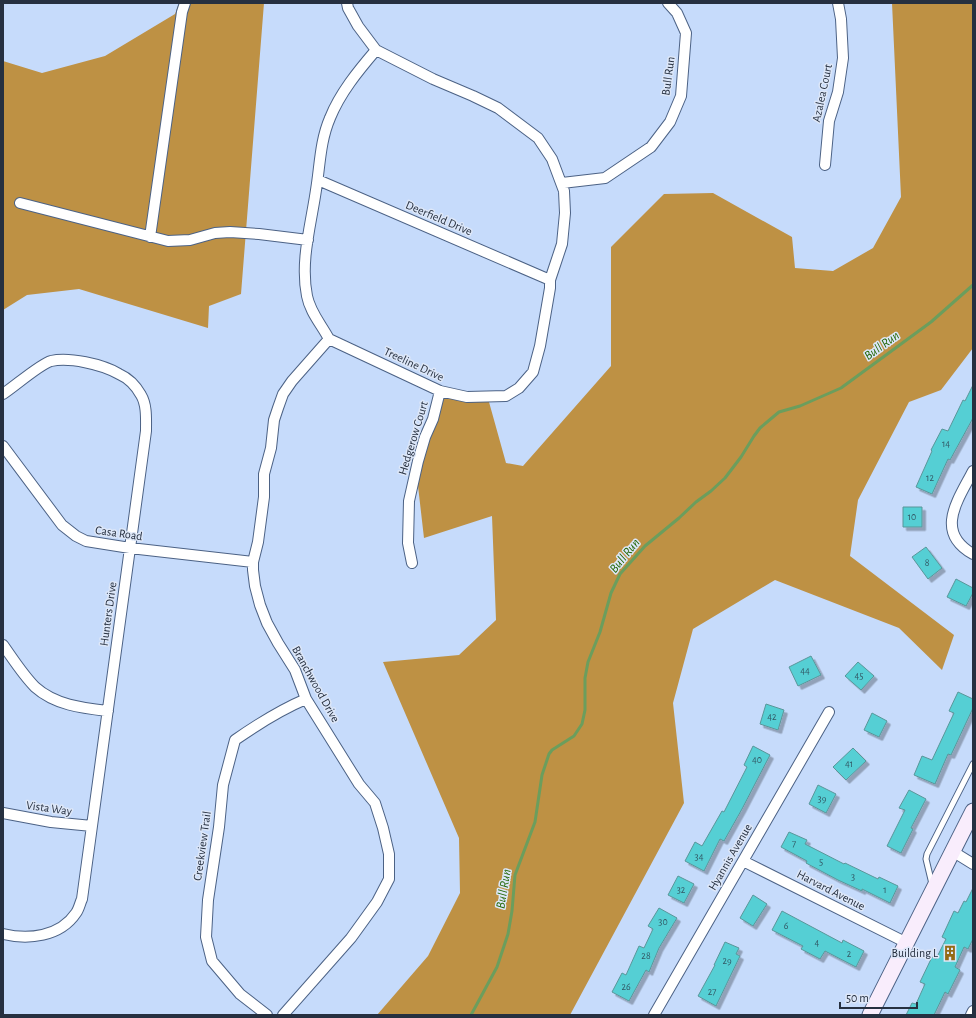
<svg xmlns="http://www.w3.org/2000/svg" width="976" height="1018" viewBox="0 0 976 1018" font-family="'Alegreya Sans',sans-serif">
<style>
.forest{fill:#be9144}
.lines{fill:none;stroke-linecap:round;stroke-linejoin:round}
.stream{stroke:#6b9e5d;stroke-width:3}
.building{fill:#54cfd4;stroke:#5a9699;filter:url(#shadow)}
.service-casing{stroke:#4c6285;stroke-width:7}
.minor-casing{stroke:#4c6285;stroke-width:12}
.secondary-casing{stroke:#4c6285;stroke-width:17}
.service{stroke:#fff;stroke-width:5}
.minor{stroke:#fff;stroke-width:10}
.secondary{stroke:#f9edfc;stroke-width:15}
.labels{text-anchor:middle;dominant-baseline:central;stroke-width:3;stroke-linejoin:round;paint-order:stroke}
.number-label{font-size:10px;fill:#325865}
.street-label{font-size:12px;fill:#263040;stroke:#dde7f8}
.poi-label{font-size:12px;fill:#263040;stroke:#dde7f8;text-anchor:end}
.water-label{font-size:13px;font-style:italic;fill:#216504;stroke:#dde7f8}
</style>
<defs>
<filter id="shadow"><feDropShadow dx="3.5" dy="3.5" stdDeviation="0" flood-color="#0004"/></filter>
</defs>
<rect width="100%" height="100%" fill="#c6dbfb"/>
<path class="forest" d="M179,3H264L241,294L209,306L208,328L79,289L27,295L3,310V61L42,73L105,56L175,14Z
M892,3H973V348L941,390L909,402L858,500L850,556L954,635L942,670L899,628L775,580L693,629L673,703L684,803L570,1015H377L428,956L460,893L459,838L383,662L459,655L496,620L492,516L424,538L415,460L441,395L489,402L506,463L523,466L611,366V247L664,194L713,193L792,237L795,268L833,271L873,248L901,197Z"/>
<g class="lines">
<path class="stream" d="M471,1015L497,967L508,934L512,911L515,875L535,822L542,775L549,754L552,750L574,736L582,724L585,710V678L588,662L600,632L611,593L620,574L645,546L679,518L696,502L711,491L725,478L741,457L754,436L760,428L779,412L800,406L841,388L931,322L973,285"/>
</g>
<path class="building" d="M973,385V418L950,460L948,459L932,494L916,487L932,451L931,450L942,429L948,431L963,400L965,401Z
M903,507H922V527H903Z
M926,547L942,568L928,579L912,557Z
M956,579L973,588V593L966,606L947,597Z
M811,656L821,675L798,686L789,667Z
M858,662L874,676L861,690L845,676Z
M958,692L973,699V708L951,755L948,754L935,784L914,775L922,756L932,760L954,713L949,711Z
M766,704L784,710L778,730L760,724Z
M872,713L887,721L879,737L864,730Z
M753,746L770,755L742,809L724,841L720,839L704,871L685,861L695,842L702,846L722,811L724,812L747,767L744,765Z
M853,748L866,761L846,780L833,767Z
M818,785L836,794L826,813L809,804Z
M909,790L926,799L911,828L913,829L901,853L887,846L905,810L899,808Z
M789,832L807,840L805,844L844,864L845,863L878,879L879,877L898,886L890,903L862,889V891L838,880L806,863L807,861L781,847Z
M678,876L694,884L684,903L668,895Z
M973,888V939L968,949L964,947L955,967L960,970L948,994L945,992L934,1015H906L912,1003L916,1004L925,984L920,982L932,957L936,959L946,939L942,937L954,911L958,913L964,901L966,902Z
M753,895L767,904L753,926L740,918Z
M659,908L677,918L659,948L649,972L646,970L629,1001L612,992L622,973L626,975L639,946L644,948L653,929L648,926Z
M782,911L842,943L843,940L864,951L856,967L825,951L820,959L801,949L803,946L772,930Z
M725,942L739,948L736,954L740,956L716,1006L698,996L715,965H714Z"/>
<g class="lines">
<defs>
<path id="service" d="M932,884L926,859L927,854L973,764"/>
<path id="minor" d="M347,3L348,8L358,26L376,50L433,79L473,96L498,108L538,138L552,159L564,191L565,213L562,244L550,280V288L540,346L533,372L519,388L506,396L467,397L440,391L329,339C321,324 310,312 307,296C300,261 311,225 316,190C320,166 320,141 330,118C340,93 358,71 376,50
M825,165L829,121L838,92L843,58L841,19L838,3
M318,180L550,280
M562,183L605,178L651,147L670,122L681,96L686,33L677,13L668,3
M20,203L168,241L190,240L215,233L230,232L259,234L308,240
M150,237L182,12L185,3
M3,394C14,387 40,364 51,361C69,357 102,364 119,374C128,378 136,386 141,395C147,405 146,419 146,431L82,899C80,903 79,909 76,913C60,937 28,940 3,934
M3,446L62,525L76,536L86,541L130,548L253,562
M973,471C958,500 934,532 973,554
M412,563L408,543L409,501L418,461L425,437L433,419L440,391
M3,645C13,659 23,675 35,687C55,705 82,708 108,711
M3,813L51,822L92,826
M952,851L973,864
M743,861L907,943
M267,1015L240,994L212,961L206,937L208,900L219,827L223,785L235,740C258,724 280,710 306,699
M283,1015L351,938L377,902L389,879V854L383,828L375,803L359,784L306,699L295,670L278,643L267,623L260,605L255,586L253,570V562L258,542L264,497V474L271,448L274,420L278,408L283,394L292,381L329,339
M654,1015L829,712
M971,1015L973,1011"/>
<path id="secondary" d="M870,1015L973,811"/>
</defs>
<use href="#service" class="service-casing"/>
<use href="#minor" class="minor-casing"/>
<use href="#secondary" class="secondary-casing"/>
<use href="#service" class="service"/>
<use href="#minor" class="minor"/>
<use href="#secondary" class="secondary"/>
</g>
<defs>
<symbol id="building-bare" viewBox="-9 -9 18 18"><path d="M-4-6H4V6H1V3H-1V6H-4ZM-2.5-4.3h1.7v1.8h-1.7ZM.8-4.3h1.7v1.8H.8ZM-2.5-1h1.7V.8h-1.7ZM.8-1h1.7V.8H.8Z" fill="#946a15" stroke="#dde7f8" stroke-width="2.5" paint-order="stroke"/></symbol>
</defs>
<g fill-rule="evenodd">
<use href="#building-bare" x="939" y="942" width="22" height="22"/>
</g>
<g class="labels">
<g class="number-label">
<text x="946" y="444">14</text>
<text x="930" y="478">12</text>
<text x="912" y="517">10</text>
<text x="927" y="563">8</text>
<text x="805" y="671">44</text>
<text x="859" y="676">45</text>
<text x="772" y="717">42</text>
<text x="757" y="760">40</text>
<text x="849" y="764">41</text>
<text x="822" y="799">39</text>
<text x="794" y="844">7</text>
<text x="699" y="857">34</text>
<text x="821" y="862">5</text>
<text x="853" y="877">3</text>
<text x="681" y="890">32</text>
<text x="885" y="890">1</text>
<text x="663" y="922">30</text>
<text x="786" y="926">6</text>
<text x="817" y="943">4</text>
<text x="849" y="954">2</text>
<text x="646" y="956">28</text>
<text x="727" y="961">29</text>
<text x="626" y="987">26</text>
<text x="712" y="992">27</text>
</g>
<g class="street-label">
<text transform="translate(668 76) rotate(-82)">Bull Run</text>
<text transform="translate(822 93) rotate(-78)">Azalea Court</text>
<text transform="translate(439 218) rotate(23)">Deerfield Drive</text>
<text transform="translate(414 364) rotate(25)">Treeline Drive</text>
<text transform="translate(413 438) rotate(-73)">Hedgerow Court</text>
<text transform="translate(119 533) rotate(8)">Casa Road</text>
<text transform="translate(108 614) rotate(-82)">Hunters Drive</text>
<text transform="translate(316 684) rotate(61)">Branchwood Drive</text>
<text transform="translate(49 808) rotate(8)">Vista Way</text>
<text transform="translate(202 846) rotate(-82)">Creekview Trail</text>
<text transform="translate(730 857) rotate(-60)">Hyannis Avenue</text>
<text transform="translate(831 890) rotate(27)">Harvard Avenue</text>
</g>
<g class="poi-label">
<text x="938" y="953">Building L</text>
</g>
<g class="water-label">
<text transform="translate(882 346) rotate(-36)">Bull Run</text>
<text transform="translate(625 556) rotate(-51)">Bull Run</text>
<text transform="translate(504 889) rotate(-81)">Bull Run</text>
</g>
</g>
<rect width="976" height="1018" fill="none" stroke="#263040" stroke-width="8"/>
<path d="M840 1002v6h77v-6" fill="none" stroke="#263040" stroke-width="2"/>
<text x="846" y="1002" font-size="12" fill="#263040" stroke="#dde7f8" stroke-width="3" paint-order="stroke">50 m</text>
</svg>
